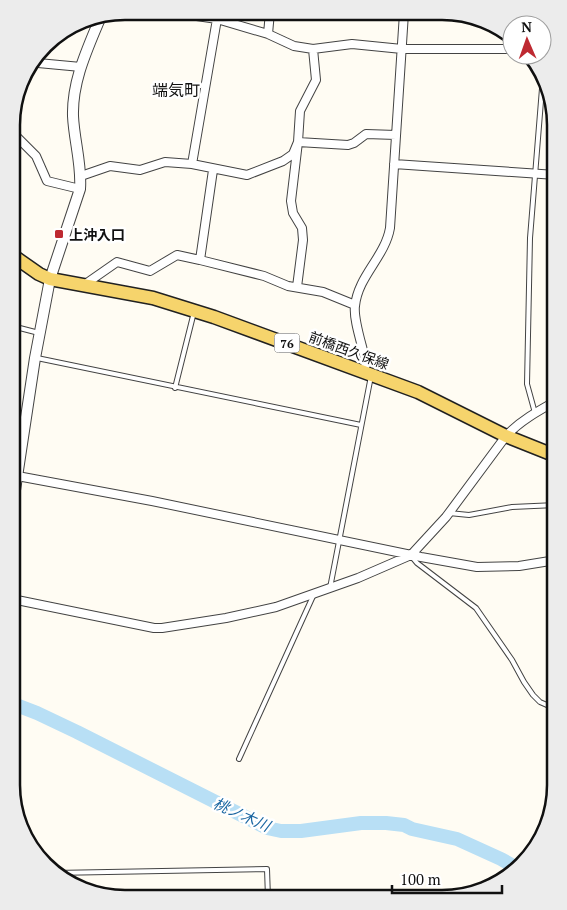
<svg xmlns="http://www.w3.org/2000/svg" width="567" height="910" viewBox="0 0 567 910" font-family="'PT Serif','Noto Sans JP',serif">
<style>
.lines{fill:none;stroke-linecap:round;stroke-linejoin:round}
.river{stroke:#b8dff5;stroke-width:14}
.service-casing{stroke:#434343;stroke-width:6}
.minor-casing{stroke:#434343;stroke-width:10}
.tertiary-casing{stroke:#434343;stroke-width:12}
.primary-casing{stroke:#212121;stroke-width:15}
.service{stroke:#fff;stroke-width:4}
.minor{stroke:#fff;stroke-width:8}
.tertiary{stroke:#fff;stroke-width:10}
.primary{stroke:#f6d46c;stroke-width:12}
.poi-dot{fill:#be2931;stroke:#fff;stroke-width:2}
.labels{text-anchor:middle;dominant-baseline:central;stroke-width:5;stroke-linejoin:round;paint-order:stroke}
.shield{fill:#fff;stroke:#585858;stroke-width:1}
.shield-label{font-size:12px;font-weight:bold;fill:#101010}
.poi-label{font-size:14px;font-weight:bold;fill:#101010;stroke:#fff;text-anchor:start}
.street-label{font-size:14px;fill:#101010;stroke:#fff}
.water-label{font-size:15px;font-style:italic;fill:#1a66a1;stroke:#fff}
.quarter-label{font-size:16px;fill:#101010;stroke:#fff}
.rim{fill:none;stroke:#101010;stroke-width:2.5}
</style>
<rect width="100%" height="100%" fill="#fffcf3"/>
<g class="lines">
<path class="river" d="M11,703L37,713L77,732L267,828L281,831H301L361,823H386L404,825L412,829L457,839L501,859L515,867"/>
<defs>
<path id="service" d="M12,326L39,333
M37,358L361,425
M175,388L194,312
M535,413L527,384L530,238L543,76
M12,430L23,433
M449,513L469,515L512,507L556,505
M412,557L417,563L476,608L512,660L524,682L533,695L540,702L556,709
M330,588L371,376
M547,705L556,700
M239,759L314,594
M54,873L267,869L268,898"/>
<path id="minor" d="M163,11L217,19L268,34L294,46L313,49L352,44L402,49H512
M268,34L270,12
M34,61L38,63L81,67
M12,132L36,156L47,181L80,189
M192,164L217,19
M394,164L556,175
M213,170L200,260L264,276L288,286L323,292L355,305
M81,176L110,166L140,170L165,162L192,164L247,175L283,161L293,154L298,142L300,111L316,80L313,49
M84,285L117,262L150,271L177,255L200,260
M297,287L303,240L302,228L293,213L291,201L298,142L348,145L354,143L366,134L396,135
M364,372L366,363C363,347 353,320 355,306C358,276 385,257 390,228L404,13
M12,475L152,501L421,557L477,567L519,566L556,560
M12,599L154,628H162L226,618L276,607L358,578L411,555L446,517L506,436C520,421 538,411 556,401"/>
<path id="tertiary" d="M12,510L35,358L50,279L80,189C82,165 74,140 73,116C72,80 88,48 101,16"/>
<path id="primary" d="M12,255L39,274L50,279L153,298L214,317L418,392L506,436L556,456"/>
</defs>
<use href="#service" class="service-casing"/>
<use href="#minor" class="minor-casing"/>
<use href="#tertiary" class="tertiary-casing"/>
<use href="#primary" class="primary-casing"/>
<use href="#service" class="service"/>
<use href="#minor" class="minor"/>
<use href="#tertiary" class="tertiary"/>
<use href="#primary" class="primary"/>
</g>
<rect class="poi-dot" x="54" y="229" width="10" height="10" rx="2.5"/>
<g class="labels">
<rect class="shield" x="274.5" y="333.5" width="25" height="19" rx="4"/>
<g class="shield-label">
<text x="287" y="343">76</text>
</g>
<g class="poi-label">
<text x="69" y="234">上沖入口</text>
</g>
<g class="street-label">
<text transform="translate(349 350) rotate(20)">前橋西久保線</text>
</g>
<g class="water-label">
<text transform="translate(242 814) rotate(24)">桃ノ木川</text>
</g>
<g class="quarter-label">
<text x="176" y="90">端気町</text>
</g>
</g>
<path d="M0 0H567V910H0ZM125 20H442A105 105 0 0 1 547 125V785A105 105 0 0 1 442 890H125A105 105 0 0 1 20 785V125A105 105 0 0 1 125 20Z" fill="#ececec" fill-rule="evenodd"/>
<path class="rim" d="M125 20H442A105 105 0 0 1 547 125V785A105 105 0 0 1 442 890H125A105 105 0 0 1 20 785V125A105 105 0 0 1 125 20Z"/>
<g transform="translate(527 40) rotate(358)"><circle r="24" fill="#ffffff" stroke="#9f9f9f"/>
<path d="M0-4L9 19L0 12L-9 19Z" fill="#be2931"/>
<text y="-8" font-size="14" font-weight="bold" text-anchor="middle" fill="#101010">N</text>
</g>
<path d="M392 885v8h110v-8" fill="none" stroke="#101010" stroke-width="2.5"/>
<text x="400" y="885" font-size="15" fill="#101010" stroke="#ffffff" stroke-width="4" paint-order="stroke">100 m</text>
</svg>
